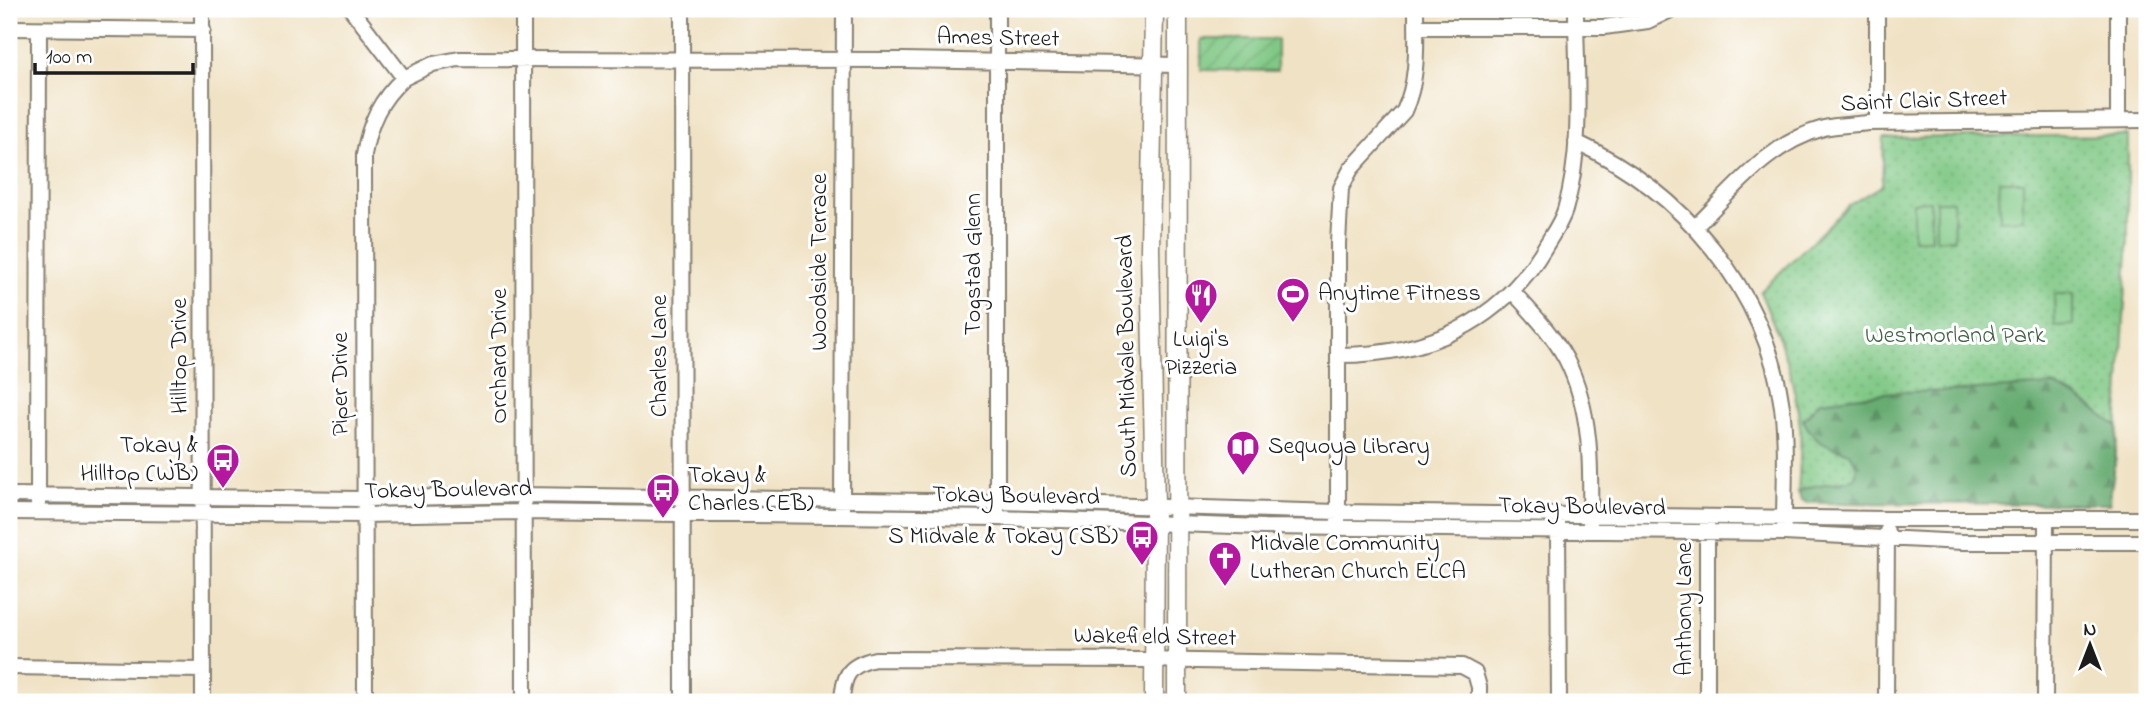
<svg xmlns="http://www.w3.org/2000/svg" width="2156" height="711" viewBox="0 0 2156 711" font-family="'Indie Flower',sans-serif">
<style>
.grass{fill:url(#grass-dots);stroke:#4e7250;stroke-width:2}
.forest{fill:url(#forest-firs);stroke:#426447;stroke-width:2}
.garden{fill:url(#garden-furrows);stroke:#4e7250;stroke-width:2}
.pitch{fill:#80c885;stroke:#4e7250;stroke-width:2}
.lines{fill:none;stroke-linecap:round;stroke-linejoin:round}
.minor-casing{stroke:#867f70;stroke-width:18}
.major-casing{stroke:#867f70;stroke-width:21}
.minor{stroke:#fff;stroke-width:14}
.major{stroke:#fff;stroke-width:18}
.labels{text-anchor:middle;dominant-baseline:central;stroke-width:6;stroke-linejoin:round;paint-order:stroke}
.street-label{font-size:24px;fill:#1c1c1c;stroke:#fff}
.poi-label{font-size:24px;fill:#1c1c1c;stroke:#fff;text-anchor:start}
.park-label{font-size:24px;fill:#446146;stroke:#fff}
</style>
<defs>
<pattern id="grass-dots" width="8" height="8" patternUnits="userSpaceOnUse" patternTransform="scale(1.75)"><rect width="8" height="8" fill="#80c885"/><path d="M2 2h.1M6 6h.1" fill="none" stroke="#6eab72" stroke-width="1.8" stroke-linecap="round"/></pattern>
<pattern id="forest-firs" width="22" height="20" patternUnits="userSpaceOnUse" patternTransform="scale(1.75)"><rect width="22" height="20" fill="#68ac72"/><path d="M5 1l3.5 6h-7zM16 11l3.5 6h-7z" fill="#558b5d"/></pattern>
<pattern id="garden-furrows" width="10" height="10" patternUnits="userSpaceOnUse" patternTransform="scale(1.75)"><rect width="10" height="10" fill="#80c885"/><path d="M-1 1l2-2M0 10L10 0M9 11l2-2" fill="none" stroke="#6eab72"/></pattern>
</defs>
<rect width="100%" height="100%" fill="#fff"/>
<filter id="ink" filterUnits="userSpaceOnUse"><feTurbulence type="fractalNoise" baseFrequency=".0143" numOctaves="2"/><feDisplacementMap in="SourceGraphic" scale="14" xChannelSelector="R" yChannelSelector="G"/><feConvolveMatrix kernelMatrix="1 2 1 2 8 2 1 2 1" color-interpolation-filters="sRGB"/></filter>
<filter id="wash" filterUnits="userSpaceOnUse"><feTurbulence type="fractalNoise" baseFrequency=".00686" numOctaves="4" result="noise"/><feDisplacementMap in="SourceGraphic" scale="28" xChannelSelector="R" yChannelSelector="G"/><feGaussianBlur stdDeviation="1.57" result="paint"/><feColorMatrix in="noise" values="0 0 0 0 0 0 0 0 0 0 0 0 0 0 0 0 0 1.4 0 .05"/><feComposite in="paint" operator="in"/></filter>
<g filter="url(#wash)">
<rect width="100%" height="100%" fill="#f0e2c4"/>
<path class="grass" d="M2128,135V254L2115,464L2109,504L1807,503L1801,499L1798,492C1799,471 1802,448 1800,427C1795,379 1780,336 1760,292L1849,205L1882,185L1884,138Z"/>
<path class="forest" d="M2053,385L2079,398L2118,427L2115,464L2109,504L1807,503L1801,499L1798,492C1816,482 1835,485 1855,478L1857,466L1850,453C1825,445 1816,445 1803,420L1820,401L1894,392L1960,391Z"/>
<path class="garden" d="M1201,39H1277V71L1201,70Z"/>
<path class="pitch" d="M1999,181H2023V219L2000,220Z
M1930,201L1931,239H1913V202Z
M1936,201H1953L1954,239H1936Z
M2054,294H2073V325L2055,326Z"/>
</g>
<g filter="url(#ink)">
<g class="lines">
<defs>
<path id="minor" d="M202,9L203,702
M351,9L404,78L433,64L459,59L903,60L1178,65
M523,9L524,702
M682,9L683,702
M1877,9V123
M1416,27H1604L1648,21L1673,9
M9,28L203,30
M2118,120V9
M1576,142C1682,191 1766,289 1782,407C1787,446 1784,485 1784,524
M1696,226C1735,188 1769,143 1824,128C1837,125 1853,125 1867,123L2147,120
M1512,291C1531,312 1552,333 1566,359C1592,410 1591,466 1590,523
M1339,355C1426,355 1500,324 1545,247C1552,235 1561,223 1565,210C1584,146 1576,75 1576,9
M9,495L364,499L523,495L997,502L1338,512L1887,519H2147
M38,504L39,30
M842,508L844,9
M997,511V9
M9,512L364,515L523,512L997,518L1264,527L1784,533L1963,542H2147
M1338,521V243L1341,188L1351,169L1404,111C1419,79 1416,44 1416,9
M1558,522L1559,702
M9,667L203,670
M365,702L364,155C369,124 380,99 404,78
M842,702C843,676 848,665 875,659L1141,660L1462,666L1475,673L1479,687V702
M1707,702V524
M1886,702L1887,531
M2045,702L2046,520"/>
<path id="major" d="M1154,9L1150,249L1155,506L1154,702
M1177,702C1178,471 1178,240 1178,9"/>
</defs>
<use href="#minor" class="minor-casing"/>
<use href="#major" class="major-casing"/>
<use href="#minor" class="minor"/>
<use href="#major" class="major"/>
</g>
</g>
<defs>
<symbol id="stadium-pin" viewBox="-11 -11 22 30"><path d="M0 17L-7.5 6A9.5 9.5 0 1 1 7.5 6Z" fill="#b5179e" stroke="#fff"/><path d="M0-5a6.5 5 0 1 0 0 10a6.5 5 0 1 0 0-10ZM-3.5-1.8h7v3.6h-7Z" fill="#fff"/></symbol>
<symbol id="restaurant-pin" viewBox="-11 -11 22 30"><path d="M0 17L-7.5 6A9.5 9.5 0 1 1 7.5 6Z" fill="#b5179e" stroke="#fff"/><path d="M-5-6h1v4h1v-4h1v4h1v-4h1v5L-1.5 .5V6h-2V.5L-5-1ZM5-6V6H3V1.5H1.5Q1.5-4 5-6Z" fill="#fff"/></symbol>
<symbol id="library-pin" viewBox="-11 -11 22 30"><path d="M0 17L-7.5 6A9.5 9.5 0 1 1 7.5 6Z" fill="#b5179e" stroke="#fff"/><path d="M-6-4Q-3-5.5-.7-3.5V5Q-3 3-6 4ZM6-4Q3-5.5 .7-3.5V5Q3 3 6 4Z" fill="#fff"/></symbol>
<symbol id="bus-pin" viewBox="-11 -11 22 30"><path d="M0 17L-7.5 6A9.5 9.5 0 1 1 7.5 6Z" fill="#b5179e" stroke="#fff"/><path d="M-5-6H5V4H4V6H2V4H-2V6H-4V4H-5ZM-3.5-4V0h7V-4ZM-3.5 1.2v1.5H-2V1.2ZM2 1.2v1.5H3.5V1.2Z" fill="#fff"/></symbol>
<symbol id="church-pin" viewBox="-11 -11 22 30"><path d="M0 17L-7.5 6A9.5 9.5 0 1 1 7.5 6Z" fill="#b5179e" stroke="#fff"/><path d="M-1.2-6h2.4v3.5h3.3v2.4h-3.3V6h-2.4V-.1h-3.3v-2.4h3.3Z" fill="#fff"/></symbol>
</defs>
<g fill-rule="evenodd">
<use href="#stadium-pin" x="1274" y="275" width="38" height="52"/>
<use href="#restaurant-pin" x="1182" y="276" width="38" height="52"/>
<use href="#library-pin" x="1224" y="428" width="38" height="52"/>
<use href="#bus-pin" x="204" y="441" width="38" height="52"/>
<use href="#bus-pin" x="644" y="471" width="38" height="52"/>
<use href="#bus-pin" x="1123" y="518" width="38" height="52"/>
<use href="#church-pin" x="1206" y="539" width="38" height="52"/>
</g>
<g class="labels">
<g class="street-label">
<text transform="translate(998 39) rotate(1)">Ames Street</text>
<text transform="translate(1924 102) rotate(-2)">Saint Clair Street</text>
<text transform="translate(820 262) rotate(-90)">Woodside Terrace</text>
<text transform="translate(974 264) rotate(-90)">Togstad Glenn</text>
<text transform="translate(180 356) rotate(-90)">Hilltop Drive</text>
<text transform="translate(500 356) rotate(-90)">Orchard Drive</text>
<text transform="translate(660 356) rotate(-90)">Charles Lane</text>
<text transform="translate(1128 356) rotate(-91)">South Midvale Boulevard</text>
<text transform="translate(341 384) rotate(-90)">Piper Drive</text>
<text transform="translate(448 491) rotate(-1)">Tokay Boulevard</text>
<text transform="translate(1016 497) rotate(1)">Tokay Boulevard</text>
<text transform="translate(1582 508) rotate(1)">Tokay Boulevard</text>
<text transform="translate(1685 609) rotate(-90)">Anthony Lane</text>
<text transform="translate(1155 638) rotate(1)">Wakefield Street</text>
</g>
<g class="poi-label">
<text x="1318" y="294">Anytime Fitness</text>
<text x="1201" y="340" text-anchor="middle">Luigi's<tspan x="1201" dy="28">Pizzeria</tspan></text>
<text x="198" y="446" text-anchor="end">Tokay &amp;<tspan x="198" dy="28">Hilltop (WB)</tspan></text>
<text x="1268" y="447">Sequoya Library</text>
<text x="688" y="476">Tokay &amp;<tspan x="688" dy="28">Charles (EB)</tspan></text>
<text x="1118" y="537" text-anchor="end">S Midvale &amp; Tokay (SB)</text>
<text x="1250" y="544">Midvale Community<tspan x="1250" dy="28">Lutheran Church ELCA</tspan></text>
</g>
<g class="park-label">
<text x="1955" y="336">Westmorland Park</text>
</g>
</g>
<rect width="2156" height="711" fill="none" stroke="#fff" stroke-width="35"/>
<g transform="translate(2090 645)" stroke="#ffffff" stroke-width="5" paint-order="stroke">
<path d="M0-5L12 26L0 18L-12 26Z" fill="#1c1c1c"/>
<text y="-10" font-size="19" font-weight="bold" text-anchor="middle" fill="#1c1c1c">N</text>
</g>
<path d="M35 63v10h158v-10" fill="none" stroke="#1c1c1c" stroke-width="3.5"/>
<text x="46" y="63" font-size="21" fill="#1c1c1c" stroke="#ffffff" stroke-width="5" paint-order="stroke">100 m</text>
</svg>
